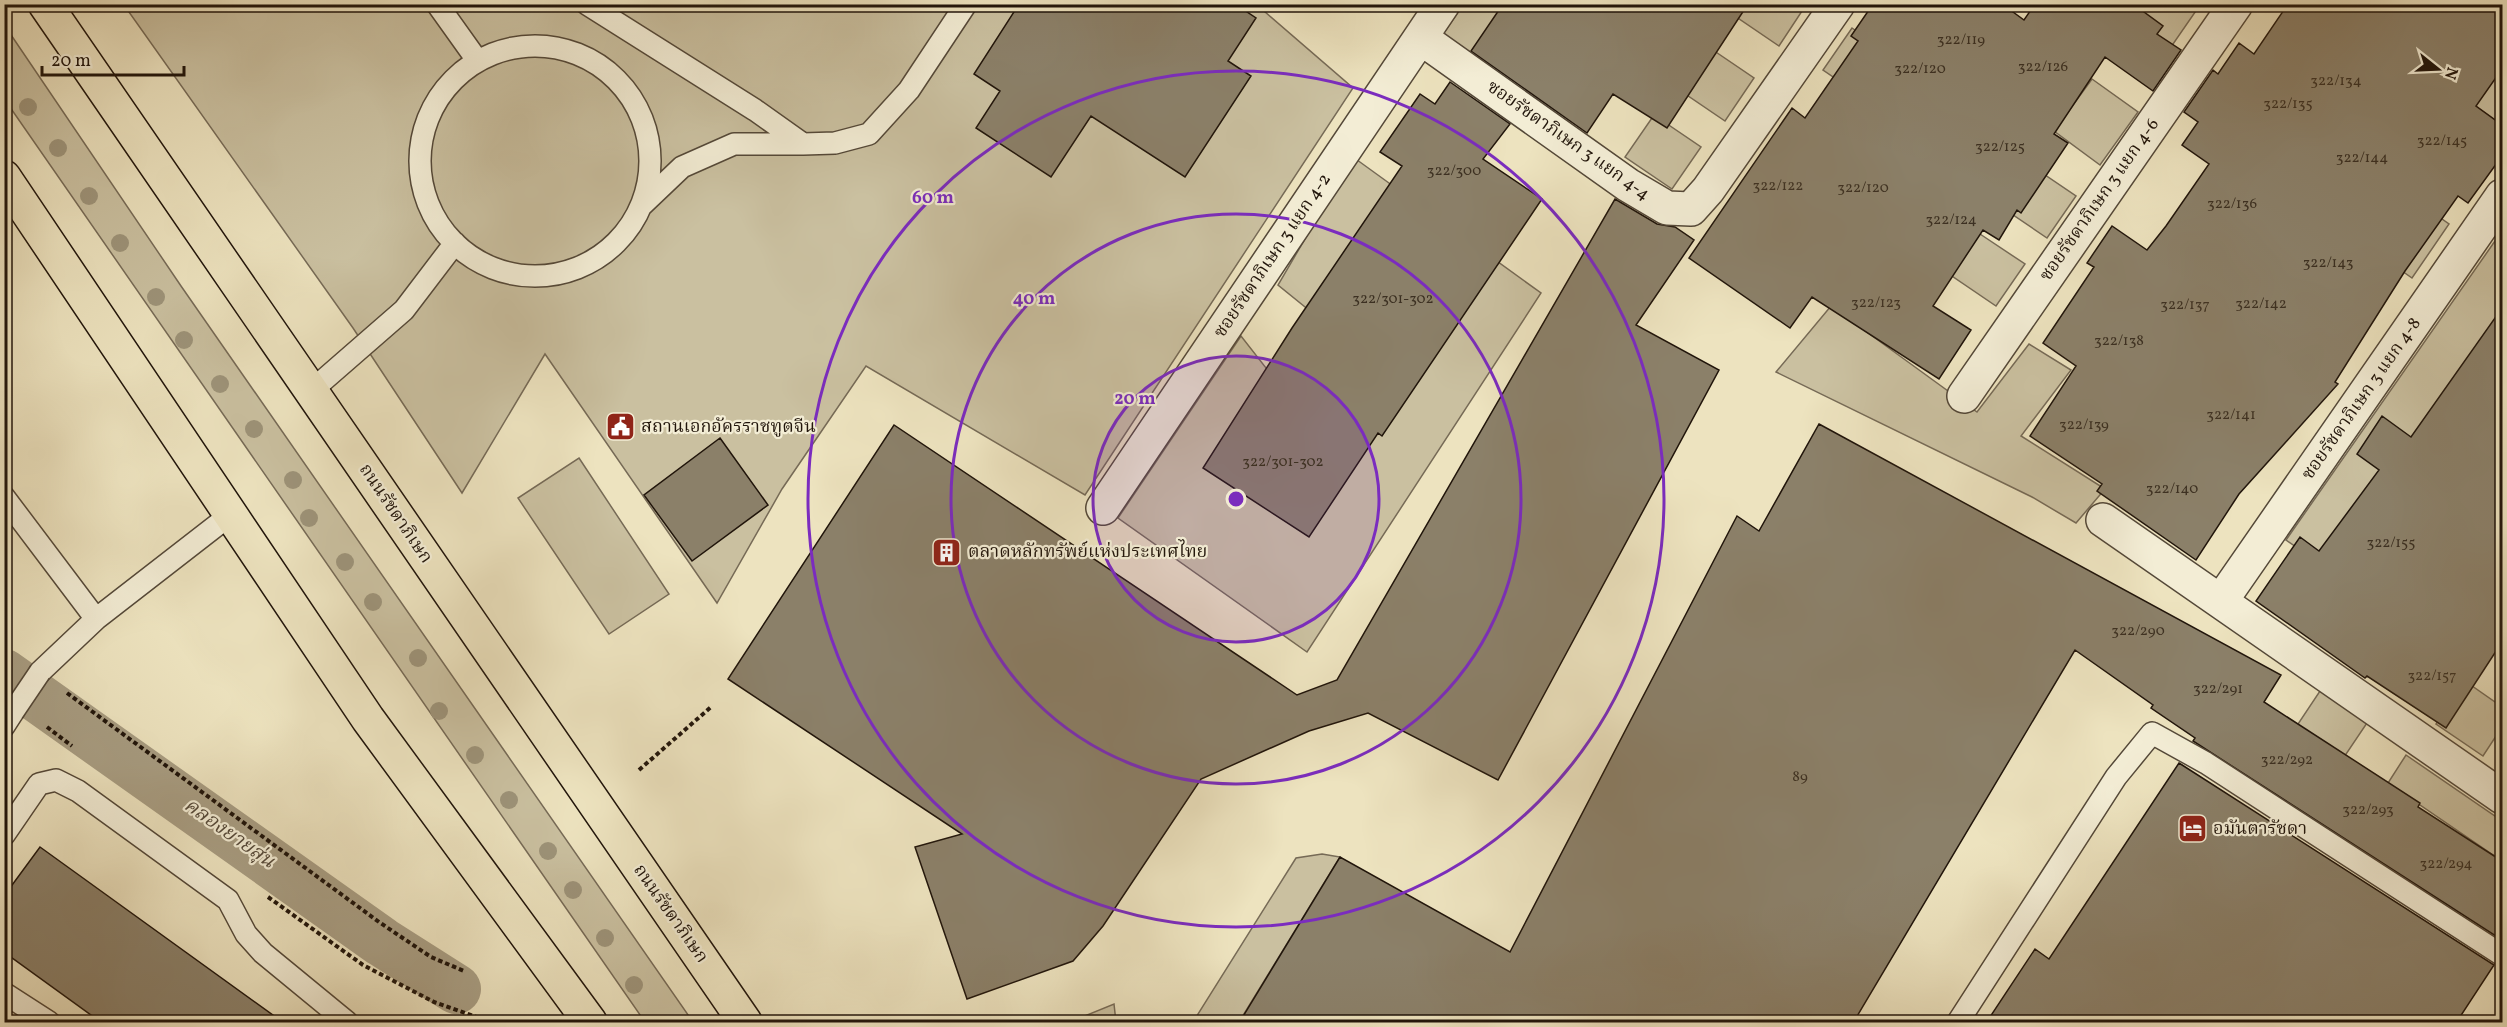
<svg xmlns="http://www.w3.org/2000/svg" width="2507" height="1027" viewBox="0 0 2507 1027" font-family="Vollkorn,'Noto Serif Thai',serif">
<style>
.green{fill:#cac0a0;stroke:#766a56;stroke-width:1.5}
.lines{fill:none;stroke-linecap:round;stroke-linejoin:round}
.canal{stroke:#a89d82;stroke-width:50}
.building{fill:#8b8069;stroke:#21150b;stroke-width:1.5}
.lane-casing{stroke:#544838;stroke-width:24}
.street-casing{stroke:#544838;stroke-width:36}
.primary-casing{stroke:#21150b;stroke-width:36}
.path{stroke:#21150b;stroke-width:4;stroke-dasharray:4.5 3;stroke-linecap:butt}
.lane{stroke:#f3edd5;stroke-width:21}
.street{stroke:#f3edd5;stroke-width:33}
.primary{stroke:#ede3bf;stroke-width:33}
.lane-bridge-casing{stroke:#544838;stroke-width:24;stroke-linecap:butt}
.lane-bridge{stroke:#f3edd5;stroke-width:21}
.tree{fill:#9d9379}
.ring{fill:none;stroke:#7b2cbf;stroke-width:3}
.labels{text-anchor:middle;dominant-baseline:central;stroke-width:4.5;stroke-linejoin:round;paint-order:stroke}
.number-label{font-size:15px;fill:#3c3022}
.street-label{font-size:18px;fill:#21150b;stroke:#f3edd5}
.poi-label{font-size:18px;fill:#21150b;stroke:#f3edd5;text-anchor:start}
.water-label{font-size:20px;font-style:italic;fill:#574b3b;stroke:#f3edd5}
.centre{fill:#7b2cbf;stroke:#f3edd5;stroke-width:3}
.ring-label{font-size:18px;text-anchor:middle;font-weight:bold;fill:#7b2cbf;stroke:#f3edd5;stroke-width:4.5;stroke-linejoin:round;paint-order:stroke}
</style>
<rect width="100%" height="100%" fill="#ede3bf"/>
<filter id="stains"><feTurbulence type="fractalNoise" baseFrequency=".00333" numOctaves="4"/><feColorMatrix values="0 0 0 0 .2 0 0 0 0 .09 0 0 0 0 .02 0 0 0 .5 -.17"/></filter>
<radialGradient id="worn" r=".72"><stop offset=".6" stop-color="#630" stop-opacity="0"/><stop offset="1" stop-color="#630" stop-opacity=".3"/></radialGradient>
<path class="green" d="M124,5H1257L1353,88L1085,495L866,366L782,489L717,603L545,354L462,493L353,328Z
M1463,5H1532L1490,66L1443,34Z
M1738,5H1806L1779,46L1732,14Z
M2131,5H2200L2171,47L2124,14Z
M5,26L181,286L693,1022H645L5,100Z
M1852,28L1898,60L1870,102L1823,70Z
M1707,46L1754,78L1725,121L1678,89Z
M2502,56V125L2471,103Z
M2092,79L2138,112L2100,165L2054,131Z
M1654,115L1701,147L1672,189L1625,157Z
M1353,157L1541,293L1307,652L1118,518L1241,336L1331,451V328L1278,285Z
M2029,164L2076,196L2047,238L2000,206Z
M2402,191L2449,224L2412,278L2365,245Z
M2502,231V324L2330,570L2286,540Z
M1977,232L2025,264L1996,306L1949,274Z
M1831,306L1977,412L2029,344L2071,370L2021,436L2105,489L2076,523L2032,497L1776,372Z
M579,458L669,594L609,634L518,498Z
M2465,681L2502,707V727L2483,756L2436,724Z
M2320,691L2367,723L2338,766L2292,733Z
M2406,755L2502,821V861L2388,783Z
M1322,854L1340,857L1239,1022H1193L1296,858Z
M1114,1004L1116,1022H1070Z"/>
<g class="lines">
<path class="canal" d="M4,674L382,942L456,989"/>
</g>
<path class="building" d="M1019,4H1235L1256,18L1228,61L1251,76L1185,177L1091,116L1051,177L976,128L1000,91L974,74Z
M1503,4H1748L1667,128L1613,94L1587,133L1471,51Z
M1873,4H2002L2024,20L2035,4H2133L2163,26L2157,34L2181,50L2153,91L2105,57L2054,134L2068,143L2021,213L2017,210L1999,240L1983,230L1933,306L1971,330L1939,379L1812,297L1790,328L1689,258L1792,108L1805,118L1858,41L1851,36Z
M2288,4H2502V69L2476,106L2502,125V156L2468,203L2458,196L2405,271L2335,382L2338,384L2239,494L2196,560L2097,491L2102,484L2030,436L2076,366L2043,343L2094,267L2087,263L2112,226L2147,250L2166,226L2209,164L2182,145L2198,122L2184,112L2213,70L2218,74L2239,43L2254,54Z
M1450,82L1510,124L1483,159L1542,199L1382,436L1378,433L1309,537L1203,468L1292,328L1402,166L1380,152L1420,94L1435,104Z
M1615,199L1657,224L1675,227L1694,240L1636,325L1719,370L1498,780L1368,713L1309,731L1201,779L1103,926L1073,961L967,999L915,847L962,834L728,679L894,425L1297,695L1337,680Z
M2502,308V642L2446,728L2367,676L2365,678L2256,601L2300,537L2319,551L2379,470L2357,454L2382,416L2411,437Z
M1819,424L2281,675L2264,702L2420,803L2418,807L2502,861V940L2193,741L2195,738L2151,708L2153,705L2075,650L1853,1023H1239L1340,857L1510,952L1737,516L1759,531Z
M720,438L768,505L692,561L644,495Z
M2179,763L2494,965L2456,1023H1986L2035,949L2049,959Z
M40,847L284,1023H102L4,952V896Z"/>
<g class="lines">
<defs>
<path id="lane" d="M437,4L477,60
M587,4L755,110L803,144L835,143L869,134L909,90L966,4
M420 161a115 115 0 1 1 230 0a115 115 0 1 1-230 0Z
M641,206L682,167L734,144H803
M311,391L404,310L455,243
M4,497L96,619
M40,672L96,619L230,515
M4,726L13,712
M4,835L39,784L56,780L78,791L228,900L246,934L263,953L347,1022
M4,993L49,1022
M1958,1022L2116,777L2152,733L2206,763L2502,955"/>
<path id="street" d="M1421,38L1628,185L1667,208L1691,209L1708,190L1838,4
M1964,396L2236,4
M1103,508L1443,4
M2103,520L2502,797
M2221,601L2502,196"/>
<path id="primary" d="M45,4L745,1022
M4,177L368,719L590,1022"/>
</defs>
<use href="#lane" class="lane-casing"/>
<use href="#street" class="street-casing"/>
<use href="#primary" class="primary-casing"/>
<path class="path" d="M4,646L11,651
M67,693L379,922L431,957L464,971
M47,727L72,746
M639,770L711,707
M268,897L363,965L434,1002L491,1022"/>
<use href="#lane" class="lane"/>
<use href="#street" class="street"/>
<use href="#primary" class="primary"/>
<defs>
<path id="lane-bridge" d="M13,712L40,672"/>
</defs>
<use href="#lane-bridge" class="lane-bridge-casing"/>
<use href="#lane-bridge" class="lane-bridge"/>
</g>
<g class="tree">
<circle cx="28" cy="107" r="9"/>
<circle cx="58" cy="148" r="9"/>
<circle cx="89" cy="196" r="9"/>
<circle cx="120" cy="243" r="9"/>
<circle cx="156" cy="297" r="9"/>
<circle cx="184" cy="340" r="9"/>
<circle cx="220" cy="384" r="9"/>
<circle cx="254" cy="429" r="9"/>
<circle cx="293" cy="480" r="9"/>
<circle cx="309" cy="518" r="9"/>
<circle cx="345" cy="562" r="9"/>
<circle cx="373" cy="602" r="9"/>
<circle cx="418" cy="658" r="9"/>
<circle cx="439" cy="711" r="9"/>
<circle cx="475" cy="755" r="9"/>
<circle cx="509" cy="800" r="9"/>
<circle cx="548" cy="851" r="9"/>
<circle cx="573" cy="890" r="9"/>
<circle cx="605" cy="938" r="9"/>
<circle cx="634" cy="985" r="9"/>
</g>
<circle cx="1236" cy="499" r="143" fill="#7b2cbf" fill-opacity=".12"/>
<g class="ring">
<circle cx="1236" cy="499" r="143"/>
<circle cx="1236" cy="499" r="285"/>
<circle cx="1236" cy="499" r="428"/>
</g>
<defs>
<symbol id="civic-square" viewBox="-11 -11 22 22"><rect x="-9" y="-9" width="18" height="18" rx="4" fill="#8f2418" stroke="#f3edd5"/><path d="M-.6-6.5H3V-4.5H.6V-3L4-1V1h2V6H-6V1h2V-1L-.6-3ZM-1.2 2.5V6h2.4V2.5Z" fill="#fff"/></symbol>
<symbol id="building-square" viewBox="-11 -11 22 22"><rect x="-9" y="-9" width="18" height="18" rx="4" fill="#8f2418" stroke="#f3edd5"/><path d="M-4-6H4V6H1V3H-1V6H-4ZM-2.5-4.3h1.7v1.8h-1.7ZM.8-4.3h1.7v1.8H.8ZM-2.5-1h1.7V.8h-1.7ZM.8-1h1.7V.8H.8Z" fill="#fff"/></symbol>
<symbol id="hotel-square" viewBox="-11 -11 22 22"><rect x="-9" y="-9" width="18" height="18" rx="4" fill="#8f2418" stroke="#f3edd5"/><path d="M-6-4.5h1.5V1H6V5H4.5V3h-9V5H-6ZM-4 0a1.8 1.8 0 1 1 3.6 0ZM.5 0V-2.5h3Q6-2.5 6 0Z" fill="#fff"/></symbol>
</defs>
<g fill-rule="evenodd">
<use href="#civic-square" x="604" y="410" width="33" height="33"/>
<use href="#building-square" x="930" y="536" width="33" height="33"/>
<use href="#hotel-square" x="2176" y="812" width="33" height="33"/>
</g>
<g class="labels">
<g class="number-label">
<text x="1961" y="40">322/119</text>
<text x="2043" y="67">322/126</text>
<text x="1920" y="69">322/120</text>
<text x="2336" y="81">322/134</text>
<text x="2288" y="104">322/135</text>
<text x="2442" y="141">322/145</text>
<text x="2000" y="147">322/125</text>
<text x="2362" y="158">322/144</text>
<text x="1454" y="171">322/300</text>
<text x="1778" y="186">322/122</text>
<text x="1863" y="188">322/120</text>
<text x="2232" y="204">322/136</text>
<text x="1951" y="220">322/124</text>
<text x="2328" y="263">322/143</text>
<text x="1393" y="299">322/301-302</text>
<text x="1876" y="303">322/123</text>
<text x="2261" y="304">322/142</text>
<text x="2185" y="305">322/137</text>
<text x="2119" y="341">322/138</text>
<text x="2231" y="415">322/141</text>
<text x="2084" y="425">322/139</text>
<text x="1283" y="462">322/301-302</text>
<text x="2172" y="489">322/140</text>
<text x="2391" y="543">322/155</text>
<text x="2138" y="631">322/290</text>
<text x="2432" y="676">322/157</text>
<text x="2218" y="689">322/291</text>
<text x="2287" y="760">322/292</text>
<text x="1800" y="777">89</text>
<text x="2368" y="810">322/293</text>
<text x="2446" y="864">322/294</text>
</g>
<g class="street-label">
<text transform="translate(1568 141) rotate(35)">ซอยรัชดาภิเษก 3 แยก 4-4</text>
<text transform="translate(2100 200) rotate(-55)">ซอยรัชดาภิเษก 3 แยก 4-6</text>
<text transform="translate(1273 256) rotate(-56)">ซอยรัชดาภิเษก 3 แยก 4-2</text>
<text transform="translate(2362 399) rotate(-55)">ซอยรัชดาภิเษก 3 แยก 4-8</text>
<text transform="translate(395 514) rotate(56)">ถนนรัชดาภิเษก</text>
<text transform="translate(670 914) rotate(55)">ถนนรัชดาภิเษก</text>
</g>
<g class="poi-label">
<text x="641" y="427">สถานเอกอัครราชทูตจีน</text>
<text x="968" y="552">ตลาดหลักทรัพย์แห่งประเทศไทย</text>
<text x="2213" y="829">อมันตารัชดา</text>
</g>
<g class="water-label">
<text transform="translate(229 834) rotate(35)">คลองยายสุ่น</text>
</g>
</g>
<circle cx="1236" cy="499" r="9" class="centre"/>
<g class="ring-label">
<text x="933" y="203">60 m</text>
<text x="1034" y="304">40 m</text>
<text x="1135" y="404">20 m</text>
</g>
<rect width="2507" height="1027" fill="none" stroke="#ede3bf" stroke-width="24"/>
<rect x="6" y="6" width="2495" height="1015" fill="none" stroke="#21150b" stroke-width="3"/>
<rect x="12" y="12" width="2483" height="1003" fill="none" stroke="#21150b" stroke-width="1.5"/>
<g transform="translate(2438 69) rotate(108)" stroke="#f3edd5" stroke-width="4.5" paint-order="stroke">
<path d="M0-4.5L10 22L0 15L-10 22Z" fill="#21150b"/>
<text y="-9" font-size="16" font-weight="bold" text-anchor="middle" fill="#21150b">N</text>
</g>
<path d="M42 66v9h142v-9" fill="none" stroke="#21150b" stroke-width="3"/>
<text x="51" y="66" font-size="18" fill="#21150b" stroke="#f3edd5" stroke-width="4.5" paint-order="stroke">20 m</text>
<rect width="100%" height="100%" filter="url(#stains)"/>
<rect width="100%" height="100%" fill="url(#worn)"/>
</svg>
